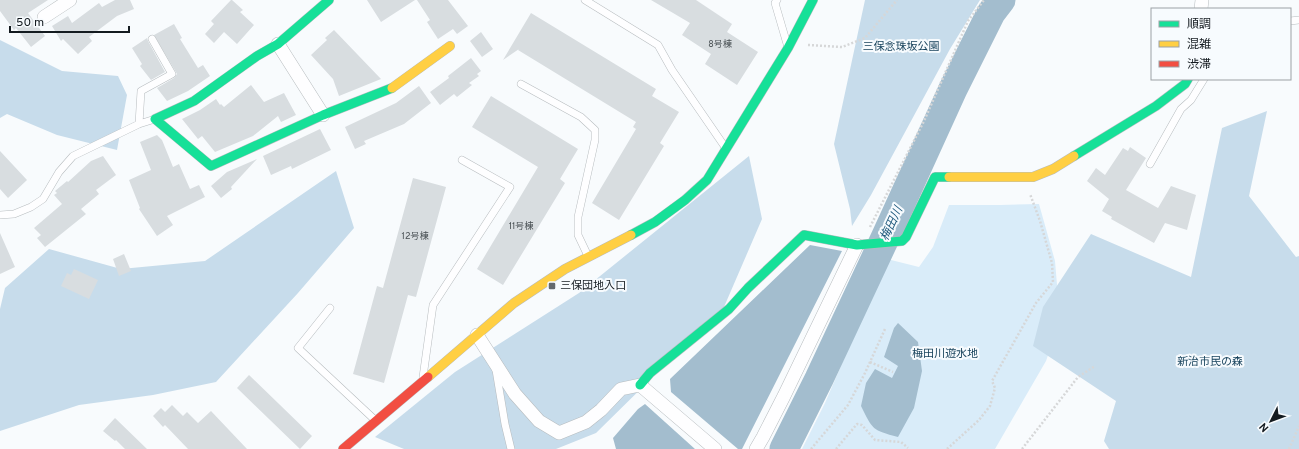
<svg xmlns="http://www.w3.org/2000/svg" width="1299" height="449" viewBox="0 0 1299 449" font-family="Overpass,'Noto Sans JP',sans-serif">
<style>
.green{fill:#d9ecf9}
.forest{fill:#c7dceb}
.water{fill:#a3bdce}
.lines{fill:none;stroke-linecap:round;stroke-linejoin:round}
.river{stroke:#a3bdce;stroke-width:29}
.building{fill:#d8dde0}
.lane-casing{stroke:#b7bcbf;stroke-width:8}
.street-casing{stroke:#b7bcbf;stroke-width:14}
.fast-casing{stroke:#b7bcbf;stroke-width:10}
.slow-casing{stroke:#b7bcbf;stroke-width:10}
.jam-casing{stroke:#b7bcbf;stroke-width:10}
.path{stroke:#d6d7d8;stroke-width:2.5;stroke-dasharray:2 2;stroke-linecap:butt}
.lane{stroke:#fefeff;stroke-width:7}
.street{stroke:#fefeff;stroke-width:13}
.fast{stroke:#16e098;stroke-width:9}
.slow{stroke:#ffcf43;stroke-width:9}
.jam{stroke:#f24e42;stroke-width:9}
.poi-dot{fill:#64696d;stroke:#f7fbfe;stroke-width:1.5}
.labels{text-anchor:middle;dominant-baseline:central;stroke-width:4;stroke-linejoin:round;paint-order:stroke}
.number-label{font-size:9px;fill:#454c50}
.park-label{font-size:11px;fill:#123e58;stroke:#f7fbfe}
.poi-label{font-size:11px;fill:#141b20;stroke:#f7fbfe;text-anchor:start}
.water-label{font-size:12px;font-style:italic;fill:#205a7d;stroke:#f7fbfe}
</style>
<rect width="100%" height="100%" fill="#f8fbfd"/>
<path class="green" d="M1039,204L1055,261L1060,320L1046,361L995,449H802L825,403L887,259L919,267L933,247L949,205H1000Z"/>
<path class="forest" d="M865,0H980L950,49L871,195L852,226L850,209L834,144Z
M0,40L62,71L118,76L127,95L117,150L57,135L7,114L0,118Z
M1267,111L1249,196L1296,257L1299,256V449H1109L1104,441L1116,401L1033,346L1043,307L1091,234L1191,277L1222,128Z
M749,156L762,219L724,307L596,433L556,449H404L375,437L455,372L579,293Z
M336,171L354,228L298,293L216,382L153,395L79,405L0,431V309L5,288L49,249L121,269L205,261Z"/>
<path class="water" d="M810,245L842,251L742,449H738L671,392L670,379Z
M898,323L918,342L922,371L914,408L898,437C872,430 873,430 861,406L866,383L875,369L892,378L898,366L884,357L894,328Z
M645,404L695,449H616L613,438L638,409Z"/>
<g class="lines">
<path class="river" d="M784,449L819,379L886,236L953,89L991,13L1001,0"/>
</g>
<path class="building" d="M0,0H48L28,13L45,36L31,47L16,28L14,30L0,11Z
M115,0H130L134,9L117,16L89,37L92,41L78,54L63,39L61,41L52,26L68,16L72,23L99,3L102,7Z
M231,0H232L243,10L240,12L254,25L237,44L224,32L214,43L205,34L214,24L211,21Z
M367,0H415L381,22Z
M417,0H448L468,26L457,34L453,29L438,39L427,22L430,20Z
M651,0H696L732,24L727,32L758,52L737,85L705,64L711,54L682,35L690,23Z
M531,13L656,89L652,96L679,112L660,143L664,146L619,220L592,203L636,129L633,127L636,122L518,50L519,49L503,60Z
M174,24L182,38L180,39L198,68L203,65L210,76L188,91L167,101L157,88L174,78L177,74L154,35Z
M334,30L381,79L339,96L333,79L311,55L327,40L325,38Z
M481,32L493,49L482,57L470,41Z
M147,38L148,41L165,72L151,80L140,66L142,64L132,48Z
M471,58L481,71L477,74L479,76L469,83L472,85L457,97L454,94L440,105L430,92L449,78L448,76Z
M251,85L264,102L284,93L296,115L281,122L278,116L253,136L215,152L202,136L198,139L182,119L200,110L216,99L220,105L221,104L224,107Z
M419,86L431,103L404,124L364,141L366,144L355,149L345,127L396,103Z
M491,96L578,149L560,179L565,183L503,285L477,269L538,167L472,127Z
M320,129L331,150L292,169L291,166L271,175L263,156Z
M157,135L162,140L173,167L179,164L190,189L199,185L205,197L167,216L173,225L157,236L139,209L140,208L129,180L151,170L140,142Z
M1130,147L1146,158L1126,190L1158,208L1171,186L1196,195L1187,230L1165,223L1154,243L1111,219L1112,217L1102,211L1109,199L1087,181L1096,168L1105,175L1123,148L1128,151Z
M0,151L27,180L8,198L0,189Z
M103,156L116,175L96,190L99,194L81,209L86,214L45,247L37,238L41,235L34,228L62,204L54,195L57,193L55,191L67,181L68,182L91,161Z
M257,159L231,187L232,189L221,198L211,186L227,172Z
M413,178L446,187L416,297L408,295L384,383L353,374L377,286L383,288Z
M0,233L15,267L0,274Z
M124,254L131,271L119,276L113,259Z
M74,269L98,280L89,299L61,286L67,273L71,275Z
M249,375L312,436L300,449L237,388Z
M172,405L183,416L187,412L198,423L211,411L247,449H188L165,425L163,427L153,416L161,408L165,412Z
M115,418L147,449H125L116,440L115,441L103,431Z"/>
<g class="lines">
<defs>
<path id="lane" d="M585,0L658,45L672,70L725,147
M777,0L775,3L787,44
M1290,21L1299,20
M521,84L581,117L595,130V140L578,217V235L588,256
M139,124L141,91L172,74L152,39
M1150,164L1181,109L1191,100L1204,79
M0,215L14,214L31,207L43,199L59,172L73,156L139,124L155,119
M330,308L298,348L375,420
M496,370L505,424L511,449
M423,377L433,305L510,187L462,160"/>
<path id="street" d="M1201,9L1202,0
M44,17L70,0
M278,44L323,115
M477,335L515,394L539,421L559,433L586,422L601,410L621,389L640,385L715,449
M756,449L763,437L784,396L857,245"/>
<path id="fast" d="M329,0L278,44L257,56L194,101L155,119L211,166L323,115L392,88
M1074,156L1156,106L1185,84L1188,79
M631,235L655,222L685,200L707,180L788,48L813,0
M640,385L650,373L729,309L748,288L804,235L857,245L902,241L906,237L935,177H949"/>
<path id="slow" d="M392,88L450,46
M949,177H1033L1053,169L1074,156
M428,377L514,303L565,269L631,235"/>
<path id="jam" d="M343,449L428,377"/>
</defs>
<use href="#lane" class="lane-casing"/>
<use href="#street" class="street-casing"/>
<use href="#fast" class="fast-casing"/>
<use href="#slow" class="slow-casing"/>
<use href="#jam" class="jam-casing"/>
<path class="path" d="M808,45L842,47L865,38L897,0
M870,227L924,121L968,21L984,0
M870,362L893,372
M811,449L848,405L865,373L885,329
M836,449L857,424L862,425L875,440L901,442L908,448
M947,449L979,420L990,406L995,388L992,381L1036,303L1053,282L1052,263L1040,221L1030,194
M1022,449L1078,377L1095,366
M1289,449L1299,426"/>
<use href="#lane" class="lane"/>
<use href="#street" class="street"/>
<use href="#fast" class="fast"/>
<use href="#slow" class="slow"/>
<use href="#jam" class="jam"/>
</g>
<rect class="poi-dot" x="548" y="282" width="8" height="8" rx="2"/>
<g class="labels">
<g class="number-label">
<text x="720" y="44">8号棟</text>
<text x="521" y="226">11号棟</text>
<text x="415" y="236">12号棟</text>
</g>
<g class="park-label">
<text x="901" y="47">三保念珠坂公園</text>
<text x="945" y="354">梅田川遊水地</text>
<text x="1210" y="362">新治市民の森</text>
</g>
<g class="poi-label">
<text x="560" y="286">三保団地入口</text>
</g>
<g class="water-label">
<text transform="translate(892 224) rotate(-65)">梅田川</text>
</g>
</g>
<rect x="1151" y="8" width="140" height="72" fill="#f7fbfe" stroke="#9ca1a5"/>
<rect x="1159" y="21" width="20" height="6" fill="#16e098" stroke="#9ca1a5"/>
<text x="1187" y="28" font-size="12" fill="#141b20">順調</text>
<rect x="1159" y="41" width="20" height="6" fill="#ffcf43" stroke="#9ca1a5"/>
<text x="1187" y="48" font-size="12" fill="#141b20">混雑</text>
<rect x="1159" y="61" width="20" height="6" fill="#f24e42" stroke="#9ca1a5"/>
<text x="1187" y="68" font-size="12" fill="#141b20">渋滞</text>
<g transform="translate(1271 421) rotate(228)" stroke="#f7fbfe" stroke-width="3" paint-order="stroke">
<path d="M0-3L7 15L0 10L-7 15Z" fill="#141b20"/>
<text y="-6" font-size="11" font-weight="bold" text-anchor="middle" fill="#141b20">N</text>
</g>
<path d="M10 26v6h119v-6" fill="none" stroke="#141b20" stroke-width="2"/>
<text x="16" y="26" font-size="12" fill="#141b20" stroke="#f7fbfe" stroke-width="3" paint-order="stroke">50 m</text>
</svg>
